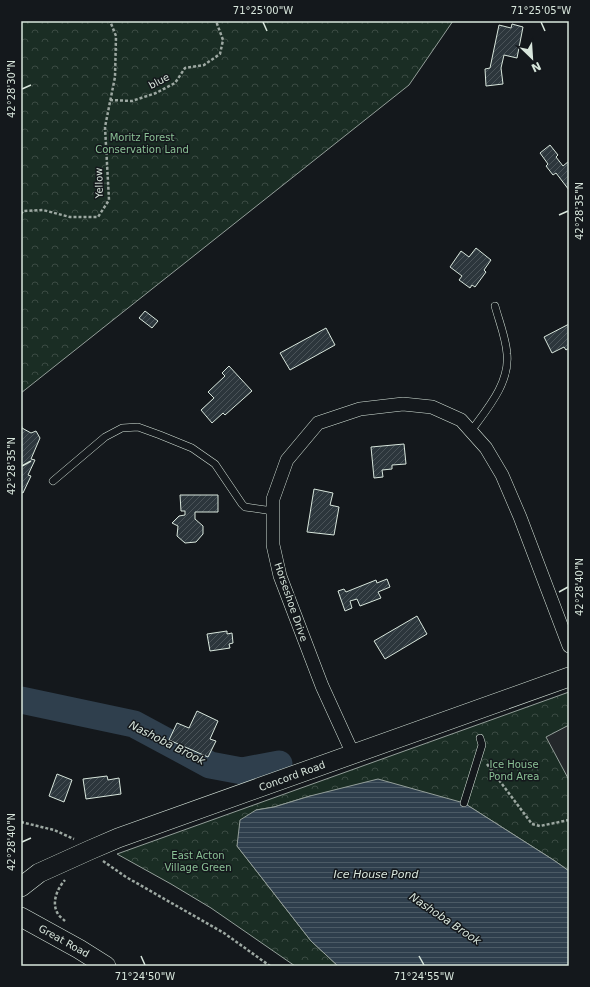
<svg xmlns="http://www.w3.org/2000/svg" width="590" height="987" viewBox="0 0 590 987" font-family="'DejaVu Sans',sans-serif">
<style>
.park{fill:url(#park-crowns);stroke:#939e99}
.parking{fill:#24282b;stroke:#939e99}
.water{fill:url(#water-rules);stroke:#939e99}
.lines{fill:none;stroke-linecap:round;stroke-linejoin:round}
.river{stroke:#2f3f4d;stroke-width:27}
.building{fill:url(#building-hatch);stroke:#d8e6dc}
.lane-casing{stroke:#d8e6dc;stroke-width:8}
.street-casing{stroke:#d8e6dc;stroke-width:14}
.secondary-casing{stroke:#d8e6dc;stroke-width:20}
.path{stroke:#9da8a2;stroke-width:2.5;stroke-dasharray:3 2;stroke-linecap:butt}
.lane{stroke:#14181c;stroke-width:7}
.street{stroke:#14181c;stroke-width:13}
.secondary{stroke:#14181c;stroke-width:19}
.ticks{fill:none;stroke:#d8e6dc;stroke-width:1.5}
.labels{text-anchor:middle;dominant-baseline:central;stroke-width:3;stroke-linejoin:round;paint-order:stroke}
.street-label{font-size:10px;fill:#d8e6dc;stroke:#14181c}
.park-label{font-size:10px;fill:#8ac095;stroke:#14181c}
.water-label{font-size:11px;font-style:italic;fill:#d8e6dc;stroke:#14181c}
.neatline{fill:none;stroke:#d8e6dc;stroke-width:1.5}
.ticks-label{font-size:10px;text-anchor:middle;fill:#d8e6dc}
</style>
<defs>
<pattern id="park-crowns" width="20" height="18" patternUnits="userSpaceOnUse"><rect width="20" height="18" fill="#1a2d24"/><path d="M2 6a3 3 0 1 1 6 0M12 15a3 3 0 1 1 6 0" fill="none" stroke="#3b4b43"/></pattern>
<pattern id="water-rules" width="6" height="5" patternUnits="userSpaceOnUse"><rect width="6" height="5" fill="#2f3f4d"/><path d="M0 2.5h6" fill="none" stroke="#4c5b66"/></pattern>
<pattern id="building-hatch" width="6" height="6" patternUnits="userSpaceOnUse"><rect width="6" height="6" fill="#2c363c"/><path d="M-1 1l2-2M0 6l6-6M5 7l2-2" fill="none" stroke="#4a5358"/></pattern>
</defs>
<rect width="100%" height="100%" fill="#14181c"/>
<path class="park" d="M21,21H453L409,85L21,393Z
M569,692V871L555,861L464,803L310,796L274,807L256,810L237,846L311,941L338,966H295L211,908L171,884L117,854Z"/>
<path class="parking" d="M569,725V780L546,737Z"/>
<path class="water" d="M378,779L464,803L555,861L569,871V966H338L311,941L237,846L240,820L256,810L274,807L310,796Z"/>
<g class="lines">
<path class="river" d="M21,700L134,724L210,765L242,771L279,764"/>
</g>
<path class="building" d="M512,24L523,27L517,58L504,55L501,68L503,84L486,86L485,69L490,68L499,25L511,28Z
M550,145L558,155L556,157L563,166L569,161V190L556,173L553,175L546,166L548,164L540,153Z
M476,248L491,260L484,270L486,272L475,287L472,285L470,288L459,280L462,276L450,267L461,251L469,257Z
M145,311L158,321L152,328L139,318Z
M569,324V348L566,350L564,347L552,353L544,337Z
M326,328L335,345L290,370L280,353Z
M229,366L252,391L225,415L223,413L212,423L201,410L214,398L208,392L225,376L222,373Z
M21,423L22,428L31,433L36,431L40,438L31,459L35,460L28,475L31,476L23,493L21,492Z
M404,444L406,464L392,465V469L382,470L383,477L374,478L371,447Z
M314,489L333,493L330,505L339,507L334,535L307,532Z
M180,495H218V512H195V519L203,526V534L196,542L185,543L177,536L178,526L172,523L179,516L185,515V511H181Z
M387,579L390,587L378,592L381,598L360,606L357,599L350,601L352,608L345,611L338,591L344,589L346,592L376,580L377,583Z
M417,616L427,634L385,659L374,641Z
M227,631V634L232,633L233,643L229,644L230,648L210,651L207,634Z
M197,711L218,721L210,739L216,741L208,757L169,740L177,723L189,728Z
M57,774L72,780L64,802L49,796Z
M107,776L108,780L119,778L121,794L86,799L83,779Z"/>
<g class="lines">
<defs>
<path id="lane" d="M471,431C487,409 510,383 507,354C506,338 499,321 495,306
M53,481L105,437L122,428L138,427L160,435L192,448L215,464L242,504L245,507L273,511
M464,803L482,745L480,738"/>
<path id="street" d="M353,754L322,686L280,576L273,545V499L287,460L318,423L360,409L403,404L432,407L461,420L486,448L502,475L520,517L569,646"/>
<path id="secondary" d="M21,887L39,873L90,850L118,838L569,677
M21,917L79,949L106,966"/>
</defs>
<use href="#lane" class="lane-casing"/>
<use href="#street" class="street-casing"/>
<use href="#secondary" class="secondary-casing"/>
<path class="path" d="M110,100L132,101L156,93L175,83L185,68L204,65L220,54L223,40L216,21
M21,214L23,211L43,210L70,217H98L109,200L105,127L115,77L116,36L110,21
M487,764L532,824L540,826L569,820
M21,822L54,830L74,839
M103,861L126,877L224,933L270,966
M65,921C63,919 59,916 58,914C51,903 57,889 65,880"/>
<use href="#lane" class="lane"/>
<use href="#street" class="street"/>
<use href="#secondary" class="secondary"/>
</g>
<path class="ticks" d="M263,22L267,31M541,22L545,31M22,89L31,85M559,215L568,211M22,466L31,461M559,592L568,587M22,842L31,838M141,956L145,965M419,956L424,965"/>
<g class="labels">
<g class="street-label">
<text transform="translate(159 81) rotate(-28)">blue</text>
<text transform="translate(99 183) rotate(-91)">Yellow</text>
<text transform="translate(291 602) rotate(71)">Horseshoe Drive</text>
<text transform="translate(292 776) rotate(-20)">Concord Road</text>
<text transform="translate(64 941) rotate(29)">Great Road</text>
</g>
<g class="park-label">
<text x="142" y="137">Moritz Forest<tspan x="142" dy="12">Conservation Land</tspan></text>
<text x="514" y="764">Ice House<tspan x="514" dy="12">Pond Area</tspan></text>
<text x="198" y="855">East Acton<tspan x="198" dy="12">Village Green</tspan></text>
</g>
<g class="water-label">
<text transform="translate(167 743) rotate(27)">Nashoba Brook</text>
<text x="376" y="874">Ice House Pond</text>
<text transform="translate(445 919) rotate(34)">Nashoba Brook</text>
</g>
</g>
<rect width="590" height="987" fill="none" stroke="#14181c" stroke-width="44"/>
<g transform="translate(532 58) rotate(155)" stroke="#14181c" stroke-width="3" paint-order="stroke">
<path d="M0-3L7 15L0 10L-7 15Z" fill="#d8e6dc"/>
<text y="-6" font-size="11" font-weight="bold" text-anchor="middle" fill="#d8e6dc">N</text>
</g>
<rect x="22" y="22" width="546" height="943" class="neatline"/>
<g class="ticks-label">
<text x="263" y="14">71°25'00"W</text>
<text x="541" y="14">71°25'05"W</text>
<text transform="translate(11 89) rotate(-90)" y="4">42°28'30"N</text>
<text transform="translate(579 211) rotate(-90)" y="4">42°28'35"N</text>
<text transform="translate(11 466) rotate(-90)" y="4">42°28'35"N</text>
<text transform="translate(579 587) rotate(-90)" y="4">42°28'40"N</text>
<text transform="translate(11 842) rotate(-90)" y="4">42°28'40"N</text>
<text x="145" y="980">71°24'50"W</text>
<text x="424" y="980">71°24'55"W</text>
</g>
</svg>
